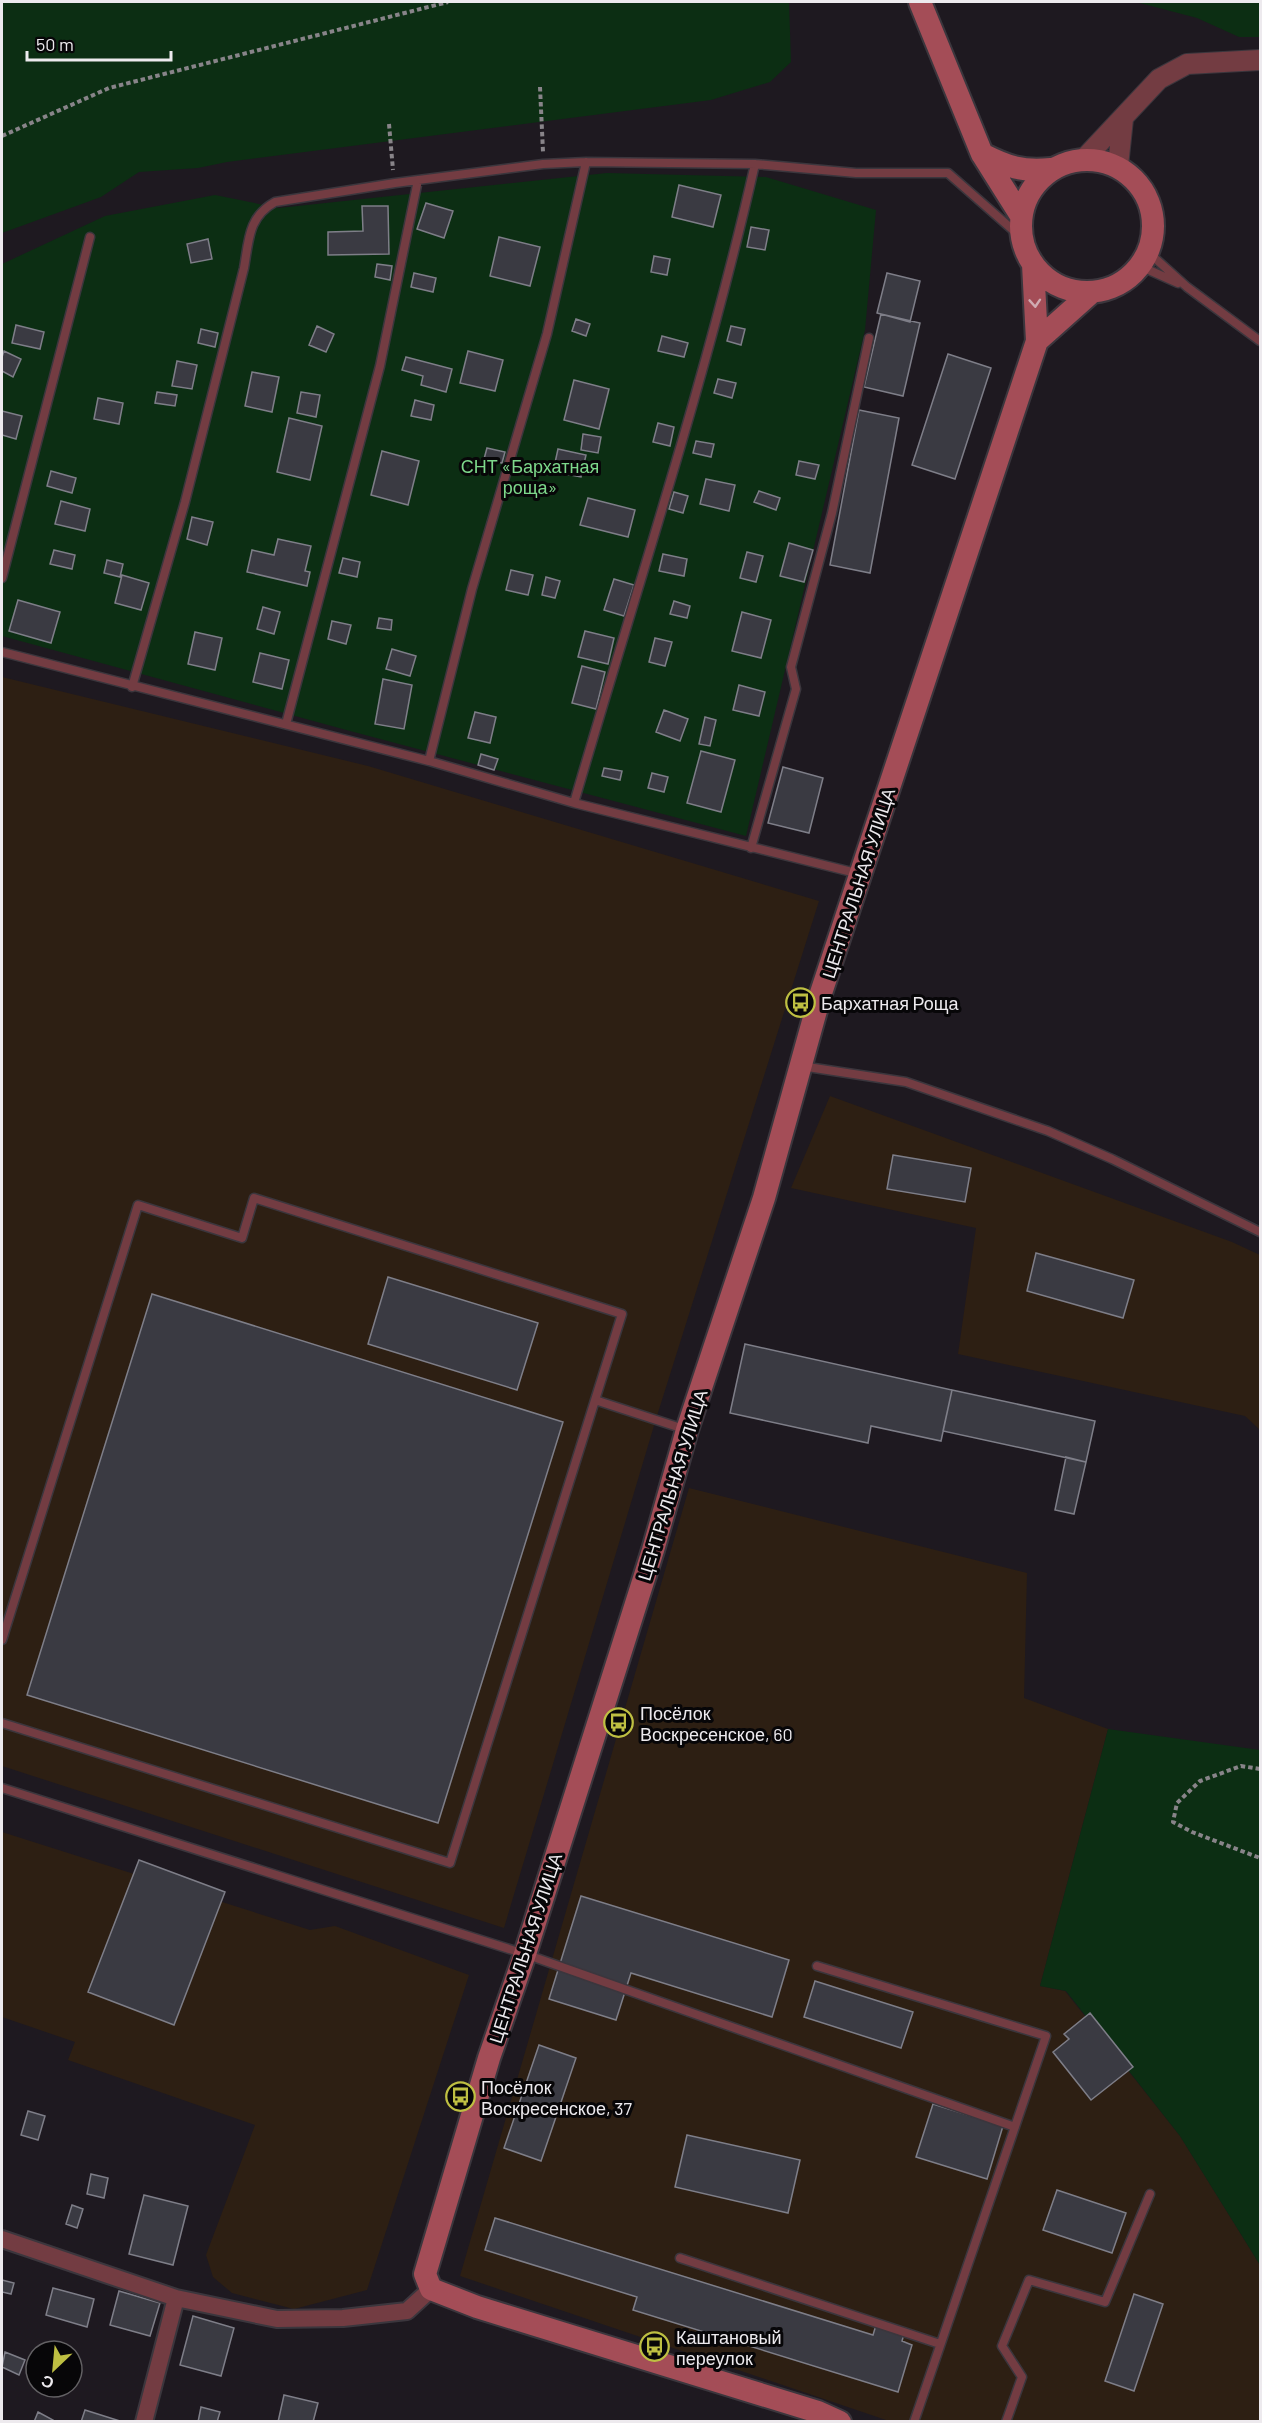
<svg xmlns="http://www.w3.org/2000/svg" width="1262" height="2423" viewBox="0 0 1262 2423" font-family="Barlow,sans-serif">
<style>
.industrial{fill:#2d1f13}
.green{fill:#0c2e13}
.building{fill:#3a3a42;stroke:#7e7e88;stroke-width:1.5}
.lines{fill:none;stroke-linecap:round;stroke-linejoin:round}
.service-casing{stroke:#3b363d;stroke-width:11}
.minor-casing{stroke:#3b363d;stroke-width:20}
.tertiary-casing{stroke:#3b363d;stroke-width:22}
.secondary-casing{stroke:#3b363d;stroke-width:26}
.path{stroke:#888489;stroke-width:4;stroke-dasharray:4.5 3;stroke-linecap:butt}
.service{stroke:#733c42;stroke-width:8}
.minor{stroke:#733c42;stroke-width:16}
.tertiary{stroke:#733c42;stroke-width:20}
.secondary{stroke:#a44d57;stroke-width:22}
.oneway{stroke:#d0abb2}
.labels{text-anchor:middle;dominant-baseline:central;stroke-width:6;stroke-linejoin:round;paint-order:stroke}
.park-label{font-size:18px;fill:#7dd88b;stroke:#070608}
.street-label{font-size:18px;fill:#edeaee;stroke:#070608}
.poi-label{font-size:18px;fill:#edeaee;stroke:#070608;text-anchor:start}
</style>
<rect width="100%" height="100%" fill="#1e1920"/>
<path class="industrial" d="M2,677L368,766L819,901L656,1419L504,1928L2,1766Z
M830,1096L1232,1242L1260,1255V1430L1245,1416L958,1354L976,1228L791,1188Z
M689,1488L1027,1573L1024,1698L1108,1729L1040,1986L1065,1991L1180,2136L1260,2265V2421H889L460,2276Z
M2,1832L310,1930L335,1926L469,1975L367,2290L294,2309L232,2293L213,2277L206,2255L255,2125L68,2060L75,2042L2,2017Z"/>
<path class="green" d="M2,2H789L791,62L770,82L711,100L227,162L198,168L139,172L101,197L2,233Z
M1136,2H1260V37H1239L1197,18Z
M607,173L766,177L876,210L865,330L746,836L350,731L2,636V264L105,216L215,195L279,208Z
M1108,1729L1260,1750V2265L1180,2136L1066,1991L1040,1986Z"/>
<path class="building" d="M679,185L721,195L713,227L672,217Z
M426,203L453,211L444,238L417,229Z
M362,206H388L389,254L328,255V232L363,231Z
M751,227L769,230L765,250L747,247Z
M499,237L540,247L530,286L490,276Z
M208,239L212,259L191,263L187,244Z
M654,256L670,259L667,275L651,272Z
M377,264L392,266L390,280L375,277Z
M414,273L436,278L433,292L411,287Z
M887,273L920,281L910,322L877,313Z
M881,314L920,323L903,396L864,387Z
M576,319L590,324L586,336L572,331Z
M16,325L44,332L40,349L12,343Z
M317,326L334,334L326,352L309,345Z
M731,326L745,329L741,345L727,341Z
M201,329L218,333L215,347L198,343Z
M662,336L688,343L684,357L658,351Z
M4,351L21,359L13,377L2,371V357Z
M468,351L503,360L495,391L460,383Z
M948,354L991,368L955,479L912,465Z
M406,357L452,369L446,392L421,385L423,376L402,370Z
M177,361L197,365L192,389L172,386Z
M252,372L279,377L272,412L245,406Z
M718,379L736,383L732,398L714,393Z
M574,380L609,389L599,429L564,420Z
M157,392L177,395L175,406L155,403Z
M301,392L320,395L316,417L297,413Z
M98,398L123,403L119,424L94,419Z
M415,400L434,405L431,420L411,416Z
M859,410L899,418L870,573L830,565Z
M2,411L22,416L16,439L2,435Z
M289,418L322,426L310,480L277,472Z
M658,423L674,427L670,446L653,442Z
M583,434L601,437L598,453L581,450Z
M696,441L714,444L711,457L693,453Z
M487,448L505,452L502,463L484,459Z
M558,449L586,455L581,477L553,472Z
M382,451L419,461L408,505L371,495Z
M799,461L819,465L815,479L796,475Z
M51,471L76,478L72,493L47,486Z
M706,479L735,485L729,511L700,504Z
M759,491L780,498L776,510L754,502Z
M674,492L688,496L683,513L669,509Z
M588,498L635,510L628,537L580,525Z
M61,501L90,509L85,531L55,524Z
M192,517L213,522L207,545L187,539Z
M278,539L311,546L305,571L310,572L307,586L247,572L252,550L274,555Z
M789,543L813,550L804,582L780,576Z
M54,550L75,555L72,569L50,564Z
M747,552L763,556L756,582L740,578Z
M663,554L687,559L684,576L659,571Z
M343,558L360,562L357,577L339,573Z
M107,560L123,564L120,577L104,573Z
M511,570L533,575L528,595L506,590Z
M122,575L149,583L141,610L115,603Z
M546,577L560,581L555,598L542,595Z
M614,579L634,585L624,616L604,610Z
M18,600L60,612L51,643L9,631Z
M674,601L690,606L687,618L670,614Z
M263,607L280,612L274,634L257,629Z
M742,612L771,620L761,658L732,651Z
M379,618L392,620L391,630L377,628Z
M332,621L351,625L346,644L328,639Z
M585,631L614,638L608,664L578,657Z
M195,632L222,638L215,670L188,664Z
M655,638L672,642L665,666L649,662Z
M392,649L416,656L410,676L386,669Z
M260,653L289,660L282,689L253,682Z
M582,666L605,672L596,709L572,703Z
M383,679L412,685L404,729L375,724Z
M739,685L765,692L759,716L733,710Z
M664,710L688,719L680,741L656,732Z
M475,712L496,717L490,743L468,738Z
M705,717L716,720L710,746L699,744Z
M701,751L735,760L721,812L687,803Z
M481,754L498,759L494,770L478,765Z
M783,767L823,778L809,833L768,823Z
M604,768L622,771L620,780L602,776Z
M652,773L668,777L664,792L648,788Z
M893,1155L971,1168L965,1202L887,1189Z
M1036,1253L1134,1280L1123,1318L1027,1291Z
M388,1277L538,1323L517,1390L368,1344Z
M152,1294L563,1422L438,1823L27,1695Z
M745,1344L952,1390L941,1441L871,1426L868,1443L730,1413Z
M952,1390L1095,1421L1086,1462L943,1431Z
M1066,1457L1086,1462L1074,1514L1055,1510Z
M139,1860L225,1892L174,2025L88,1992Z
M581,1896L789,1960L772,2017L631,1973L616,2020L549,1999Z
M815,1981L913,2012L901,2048L804,2017Z
M1090,2013L1133,2067L1091,2100L1053,2052L1069,2039L1064,2034Z
M539,2045L576,2058L541,2161L504,2148Z
M933,2104L1003,2126L987,2179L916,2157Z
M28,2111L45,2116L38,2140L21,2135Z
M687,2135L800,2160L788,2213L675,2187Z
M91,2174L108,2178L104,2198L87,2194Z
M1057,2190L1126,2213L1112,2253L1043,2230Z
M144,2195L188,2206L173,2265L129,2254Z
M72,2205L83,2209L77,2228L66,2224Z
M495,2218L873,2335L876,2325L904,2334L902,2341L912,2345L898,2392L633,2310L637,2297L485,2250Z
M2,2280L14,2283L11,2294L2,2292Z
M53,2288L94,2299L87,2327L46,2315Z
M119,2291L160,2303L150,2336L110,2325Z
M1134,2294L1163,2304L1134,2391L1105,2381Z
M193,2316L234,2328L221,2376L180,2365Z
M5,2352L25,2360L19,2375L2,2367Z
M284,2395L318,2403L313,2422H278Z
M201,2407L220,2412L217,2422H198Z
M85,2410L123,2422H81Z
M38,2412L53,2420L52,2422H34Z"/>
<g class="lines">
<defs>
<path id="service" d="M1148,252L1187,287L1260,341
M1142,267L1178,283
M2,578L90,237
M2,652L429,761L574,803L860,874
M132,687L185,502L244,268C249,240 248,217 275,202L395,183L543,164L586,162L755,164L856,173H948L1021,237
M286,724L380,366L418,180
M429,761L472,589L547,334L586,162
M574,803C636,590 706,380 755,164
M751,848L796,689L791,667L832,513L869,338
M801,1066L906,1082L1048,1131L1112,1159L1260,1232
M595,1400L687,1430
M2,1640L138,1205L242,1238L254,1198L622,1314L450,1863L2,1723
M2,1788L525,1954L1015,2127
M817,1966L1046,2036L914,2422
M680,2258L940,2344
M1006,2422L1022,2377L1002,2346L1029,2280L1105,2302L1150,2194"/>
<path id="minor" d="M2,2239L176,2298L277,2319L343,2318L407,2311L431,2289
M144,2422L176,2298"/>
<path id="tertiary" d="M1084,159L1159,79L1187,64L1260,60
M1118,166L1123,119"/>
<path id="secondary" d="M920,2L982,154L1021,216
M982,154C1008,167 1022,172 1051,169
M1021 226a66 66 0 1 1 132 0a66 66 0 1 1-132 0Z
M1033,264L1037,341
M840,2422L818,2412L477,2307L431,2289L425,2274L489,2058L525,1954L653,1550L687,1430L764,1198L820,996L1037,341L1092,292"/>
</defs>
<use href="#service" class="service-casing"/>
<use href="#minor" class="minor-casing"/>
<use href="#tertiary" class="tertiary-casing"/>
<use href="#secondary" class="secondary-casing"/>
<path class="path" d="M540,87L543,152
M389,124L393,170
M2,136L109,88L448,2
M1260,1769L1241,1766L1200,1781L1177,1803L1173,1822L1192,1832L1260,1858"/>
<use href="#service" class="service"/>
<use href="#minor" class="minor"/>
<use href="#tertiary" class="tertiary"/>
<use href="#secondary" class="secondary"/>
</g>
<defs><path id="oneway-chevron" d="M-2-3.5L2.5 0L-2 3.5" fill="none" stroke-width="1.6" stroke-linecap="round" stroke-linejoin="round" transform="scale(1.5)"/></defs>
<use class="oneway" href="#oneway-chevron" transform="translate(1035 303) rotate(86)"/>
<defs>
<symbol id="bus-ring" viewBox="-11 -11 22 22"><circle r="9.5" fill="#070608" stroke="#bebf42" stroke-width="1.5"/><path d="M-5-6H5V4H4V6H2V4H-2V6H-4V4H-5ZM-3.5-4V0h7V-4ZM-3.5 1.2v1.5H-2V1.2ZM2 1.2v1.5H3.5V1.2Z" fill="#bebf42"/></symbol>
</defs>
<g fill-rule="evenodd">
<use href="#bus-ring" x="784" y="986" width="33" height="33"/>
<use href="#bus-ring" x="602" y="1706" width="33" height="33"/>
<use href="#bus-ring" x="444" y="2080" width="33" height="33"/>
<use href="#bus-ring" x="638" y="2330" width="33" height="33"/>
</g>
<g class="labels">
<g class="park-label">
<text x="530" y="466">СНТ «Бархатная<tspan x="530" dy="21">роща»</tspan></text>
</g>
<g class="street-label">
<text transform="translate(858 883) rotate(-72)">ЦЕНТРАЛЬНАЯ УЛИЦА</text>
<text transform="translate(672 1485) rotate(-73)">ЦЕНТРАЛЬНАЯ УЛИЦА</text>
<text transform="translate(525 1948) rotate(-72)">ЦЕНТРАЛЬНАЯ УЛИЦА</text>
</g>
<g class="poi-label">
<text x="821" y="1003">Бархатная Роща</text>
<text x="640" y="1713">Посёлок<tspan x="640" dy="21">Воскресенское, 60</tspan></text>
<text x="481" y="2087">Посёлок<tspan x="481" dy="21">Воскресенское, 37</tspan></text>
<text x="676" y="2337">Каштановый<tspan x="676" dy="21">переулок</tspan></text>
</g>
</g>
<rect width="1262" height="2423" fill="none" stroke="#edeaee" stroke-width="6"/>
<g transform="translate(54 2369) rotate(206)"><circle r="28" fill="#070608" stroke="#636164" stroke-width="1.5"/>
<path d="M0-4.5L10 22L0 15L-10 22Z" fill="#bebf42"/>
<text y="-9" font-size="16" font-weight="bold" text-anchor="middle" fill="#edeaee">С</text>
</g>
<path d="M27 51v9h144v-9" fill="none" stroke="#edeaee" stroke-width="3"/>
<text x="36" y="51" font-size="18" fill="#edeaee" stroke="#070608" stroke-width="4.5" paint-order="stroke">50 m</text>
</svg>
